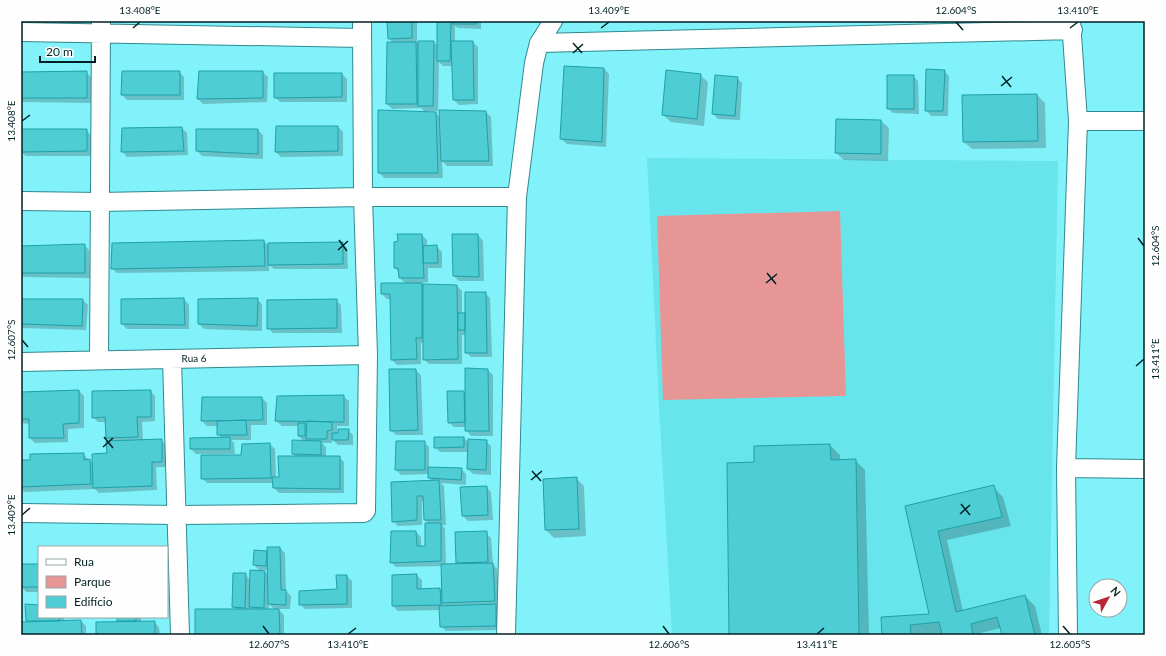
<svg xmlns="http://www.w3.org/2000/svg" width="1166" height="656" viewBox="0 0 1166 656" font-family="Lato,sans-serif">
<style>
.built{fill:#68e4ec}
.green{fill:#e69795}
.shadow{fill:#0003;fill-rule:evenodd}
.building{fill:#4ecdd5;stroke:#1fa0a7}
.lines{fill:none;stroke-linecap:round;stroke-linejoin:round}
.minor-casing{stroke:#30898e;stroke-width:20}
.minor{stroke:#fff;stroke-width:18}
.ticks{fill:none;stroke:#002123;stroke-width:1.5}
.labels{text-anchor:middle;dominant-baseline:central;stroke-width:3;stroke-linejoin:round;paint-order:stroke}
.street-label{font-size:10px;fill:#002123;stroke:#fefefe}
.neatline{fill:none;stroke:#002123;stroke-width:1.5}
.ticks-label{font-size:10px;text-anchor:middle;fill:#002123}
</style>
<rect width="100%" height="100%" fill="#81f2f9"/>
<path class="built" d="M647,158L1058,161L1049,635H672L659,406Z"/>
<path class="green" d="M840,211L846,396L663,400L657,216Z"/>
<path class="shadow" d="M388,21H417V42H434L438,46V21H481V29L458,28L455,26V42H473L478,47V104L459,105L454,100L453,66H443L439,62L438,111H424L421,108L392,109L387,104L393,43L389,38Z
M565,67L604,69L609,74L606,147L567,144L561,139Z
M944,71L949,76L948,116H931L926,110Z
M86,72L91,77L92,103L21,102V73Z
M179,72L184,77V100H127L122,95Z
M262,72L268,77L267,102L203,104L198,99Z
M342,74L347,79V102H280L275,97Z
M700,75L708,82L704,126L671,122L663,115Z
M913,76L918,81L919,114L893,113L888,108Z
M737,78L742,83L740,120L718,119L713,114Z
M1037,95L1045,103L1046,148L972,149L964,142Z
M486,112L491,117L493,166H447L442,161L443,178H384L379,173L436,113L440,118Z
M881,121L889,128L888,161L844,160L836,153Z
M338,127L343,132V156L281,157L276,152Z
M182,128L187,133L188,155L127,157L122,151Z
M86,130L91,135V156H26L21,152V159V134Z
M258,130L263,135V159L202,156L197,151Z
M422,235L427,240V247L436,246L442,252V268H428V282L420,283L423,285L457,286L462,291V314H466L485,293L490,298L492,357H471L466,352V335H462V364H429L424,359V343H421V364L397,365L392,360L391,299H387L382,294L406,284L400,278L399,272L395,268Z
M478,235L483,241L484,281H459L454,276Z
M264,241L269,246L342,243L347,248L348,269H274L269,265V271L117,273L112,268Z
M84,245L89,250L90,278L21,277V247Z
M184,299L189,305V329H127L122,324Z
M257,299L262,304V331L204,329L199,324Z
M21,300H83L88,305L86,330L21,328Z
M336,300L341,305L342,333H273L268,328Z
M415,370L421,375L423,435H396L391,430Z
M488,370L493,375V436H471L466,430V427H454L449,422L448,392H466Z
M79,391L84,396V428L68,429V442L35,443L30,438V424L21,423V393Z
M150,391L155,396V421L142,422L143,441L161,440L166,445L167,467H156L157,490L99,493L95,489L24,492L21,489V461H31L83,454L88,459V460H90L93,463L108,454L111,442L107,438L106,422H98L93,417Z
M343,396L349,401V426H337V436L348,430L353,435V445H338L332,439V443H322L326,447V457H339L344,462V493H279L274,488V483H207L202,478L242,456L270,444L275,449L276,478H280L296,457L293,454L304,442L299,436V426H282L276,421Z
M262,398L267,403V425H251V440H231L234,443L235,454H196L191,449L222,438L218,434V426H207L202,421Z
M464,438L469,443L486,441L491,446V475L473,474L468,469V452H440L435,447Z
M397,442H424L429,447V468L461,469L466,474V485L441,483L444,486L446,525H442L445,529L446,565H457L456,533H486L491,538L493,564L497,569L500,605L496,606L501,611V630L446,631L441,626L440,610L398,611L393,606V576L416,575L422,580V590L440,589L442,592V566L396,567L391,562L416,532L421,537V547L426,548L429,524L425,520L424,501H422V525L398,526L393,521L392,483L433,482L429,478V474L401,475L396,470Z
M830,445L840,455V461L855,460L865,470L869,635H730L755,463Z
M576,478L584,486L586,536L554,538L546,530L544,480Z
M486,487L491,492L493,520L468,521L463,516Z
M993,487L1003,497L1011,526L947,540L963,611L1025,596L1035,606L1042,635H1003L1001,628L980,633V635H943V633L919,635H883L930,615L906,507Z
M268,548H280L285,553L286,591L291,596L290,609H278L284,615V635H196L236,610L233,607L245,574L250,580L261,572L254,565L266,552L269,554ZM263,570H269V576ZM269,604L275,610H269Z
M21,565H39V592H26L21,586Z
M167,568L168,569V591H167Z
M347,576L352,581V608L305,609L300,604L338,590Z
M39,606V617H64V622L81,621L86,626V635H23L29,623L27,621Z
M118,617H141V622H154L159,627L160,635H97L118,622Z"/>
<path class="building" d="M387,21H412V38L388,39Z
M437,21H451L450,61H437Z
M452,21H477V24H452Z
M418,41H434L433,106H418Z
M451,41H473L474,100H453Z
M387,42H416L417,104H386Z
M564,66L604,68L602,142L560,139Z
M926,69L945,70L943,111H925Z
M666,70L701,74L697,119L662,115Z
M87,71V98H21V72Z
M122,71H180V95H121Z
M199,71H263V98L197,99Z
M274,73H342V97L274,98Z
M715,75L738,77L735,116L712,114Z
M887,75H914V109H887Z
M1037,94L1038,141L963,142L962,95Z
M378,110L436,112L438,173H378Z
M439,110L486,111L489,161H441Z
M836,119L881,120V154L835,153Z
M276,126H338V151L275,152Z
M182,127L184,151L121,152L122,128Z
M21,129H87V151L21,152Z
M196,129H258V154L196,151Z
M397,234H422L424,278H399L398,268H394V242L398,241Z
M452,234H478L479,277L453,276Z
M264,240L265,266L111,269L112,243Z
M343,242V264L268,265V243Z
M85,244V273H21V246Z
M437,245L438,263H423V246Z
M381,283H422V338H416L417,359L391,360L390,294H381Z
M423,284L457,285L458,359L423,360Z
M465,292H486L487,353H465Z
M184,298L185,325L121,324V299Z
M258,298L257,326L198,324V299Z
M21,299H83L82,326L21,324Z
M337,299V328L267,329V300Z
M458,313H465V330H458Z
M465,368L488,369L489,431H465Z
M389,369H416L418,430L390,431Z
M79,390V423L63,424L64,438H29V419H21V392Z
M151,390V417H137L138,437L106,438L105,417L92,418V391Z
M447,391H464L465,422L448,423Z
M344,395V422L275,421L277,396Z
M202,397H262L263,420L201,421Z
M246,420L247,435H217V421Z
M307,421L332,422V430L327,431V439H306Z
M298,423H305V436H298Z
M338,429H349L348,440H332V433H338Z
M230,437V449H190V438Z
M434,437H464V447L434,448Z
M162,439V462H152V486L93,488L92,454L107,453L106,441Z
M468,439L487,440L486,470L467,469Z
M292,440L321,441V455L292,454Z
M396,441H425V470H395Z
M270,443L271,478L201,479V455H241L242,444Z
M830,444L831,460L856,459L859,635H729L727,463L754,462V446Z
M84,453V460L90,459L91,484L21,487V460H30V454Z
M278,456H340V489L273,488L272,477H279Z
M428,467L462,468L461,480L428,478Z
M577,477L579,529L545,530L543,479Z
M439,480L441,520H424L423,496H417V520L392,522L391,482Z
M994,485L1002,517L938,531L956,612L1025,595L1035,635H1002L997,617L971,624L973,635H942L939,622L910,625L911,635H882L881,617L929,614L905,506Z
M487,486L488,515L462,516L460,487Z
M425,523H441V561L390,563L391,531H416L417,546H425Z
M487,531L488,562L456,563L455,532Z
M267,547H280L281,590H286V605L268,604Z
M254,550L267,551L266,566L253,565Z
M493,563L495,601L442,603L441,564Z
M21,564H39V587H21Z
M250,570L265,571L264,608L249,607Z
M233,573H246L245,608L232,607Z
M417,574V589L440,588L441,605L392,606V575Z
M336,575H347V604L299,605V591L337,589Z
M25,604L39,605V617H59V621H26Z
M496,604V626L440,627L439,606Z
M195,609H279L280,635H195Z
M117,617H136V621H117Z
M81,620L82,635H22L21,622Z
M155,621V635H96V622Z"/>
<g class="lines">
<defs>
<path id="minor" d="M21,32L362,38
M539,43L1073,30
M1078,121H1145
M21,201L100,202L363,197H517
M172,359L180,635
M99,360L101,22
M21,362L368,355
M1066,468L1145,469
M21,513L177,515L364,513L366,511L368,355L363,197L362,21
M506,635L517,197L534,63L539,43L553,21
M1068,635L1066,468L1078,121L1071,21"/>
</defs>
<use href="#minor" class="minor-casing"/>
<use href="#minor" class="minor"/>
</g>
<path class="ticks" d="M956,22L963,30M133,28L140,22M601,28L609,22M1070,28L1078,22M573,43L582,53M573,53L583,44M1002,76L1011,87M1001,86L1012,77M22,121L30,115M1138,238L1144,246M339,240L347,251M338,250L348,241M767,273L776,284M766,283L777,274M22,340L28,347M1136,366L1144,359M104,437L113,448M103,447L113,438M532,471L541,481M531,480L542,471M961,504L970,515M960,514L970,505M22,515L30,508M263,626L269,634M663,626L669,634M1063,626L1070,634M348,634L356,628M817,634L824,628"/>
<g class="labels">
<g class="street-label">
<text transform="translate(194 358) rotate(-1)">Rua 6</text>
</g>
</g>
<rect width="1166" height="656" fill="none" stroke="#fefefe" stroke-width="44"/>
<rect x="38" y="546" width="130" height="72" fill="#fefefe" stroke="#98a6a6"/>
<rect x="46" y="559" width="20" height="6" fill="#ffffff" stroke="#98a6a6"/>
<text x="74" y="566" font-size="12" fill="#002123">Rua</text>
<rect x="46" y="576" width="20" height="12" fill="#e69795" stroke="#98a6a6"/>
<text x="74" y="586" font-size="12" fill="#002123">Parque</text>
<rect x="46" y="596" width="20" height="12" fill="#4ecdd5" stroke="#98a6a6"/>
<text x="74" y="606" font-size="12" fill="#002123">Edifício</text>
<g transform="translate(1108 598) rotate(50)"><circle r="19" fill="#fefefe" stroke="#98a6a6"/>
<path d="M0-3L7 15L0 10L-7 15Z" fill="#b92737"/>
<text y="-6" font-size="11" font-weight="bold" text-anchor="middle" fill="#002123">N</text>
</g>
<path d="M40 56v6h55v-6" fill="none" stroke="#002123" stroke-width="2"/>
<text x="46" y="56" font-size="12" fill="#002123" stroke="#fefefe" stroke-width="3" paint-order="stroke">20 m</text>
<rect x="22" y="22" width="1122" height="612" class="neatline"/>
<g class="ticks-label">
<text x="140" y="14">13.408°E</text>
<text x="609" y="14">13.409°E</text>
<text x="956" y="14">12.604°S</text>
<text x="1078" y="14">13.410°E</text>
<text transform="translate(11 121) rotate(-90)" y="4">13.408°E</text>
<text transform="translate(1155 246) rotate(-90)" y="4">12.604°S</text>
<text transform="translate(11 340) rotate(-90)" y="4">12.607°S</text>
<text transform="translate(1155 359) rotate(-90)" y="4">13.411°E</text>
<text transform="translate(11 515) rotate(-90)" y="4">13.409°E</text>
<text x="269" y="648">12.607°S</text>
<text x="348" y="648">13.410°E</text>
<text x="669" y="648">12.606°S</text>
<text x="817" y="648">13.411°E</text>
<text x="1070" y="648">12.605°S</text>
</g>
</svg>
